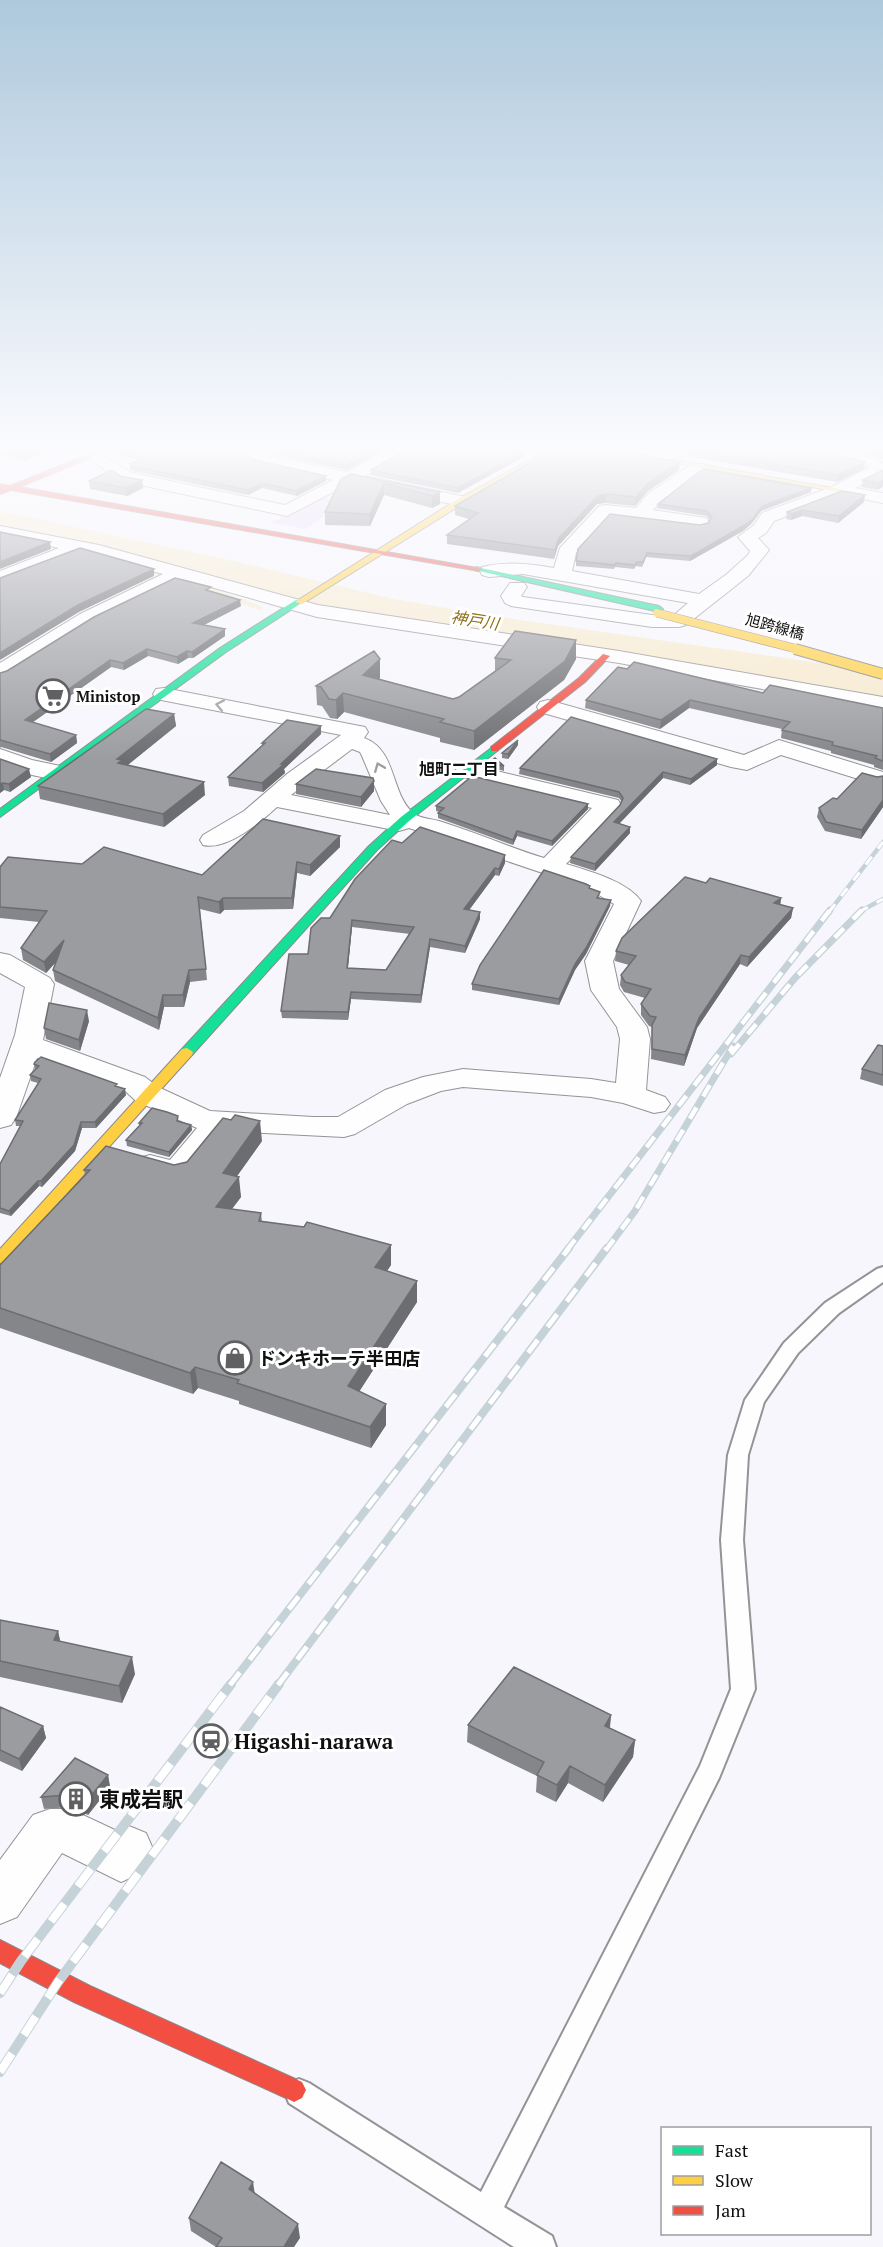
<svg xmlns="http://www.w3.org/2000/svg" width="883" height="2247" viewBox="0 0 883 2247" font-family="'PT Serif','Noto Sans JP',serif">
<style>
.green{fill:#ead6f3}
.water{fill:#f7e9cc}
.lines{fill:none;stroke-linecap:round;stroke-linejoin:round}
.stream{stroke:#f7e9cc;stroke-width:4.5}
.lane-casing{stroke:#949496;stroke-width:4}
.street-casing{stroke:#949496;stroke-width:2}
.fast-casing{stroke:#8a8a8d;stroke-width:2}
.slow-casing{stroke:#8a8a8d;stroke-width:2}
.jam-casing{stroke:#8a8a8d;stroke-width:2}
.lane{fill:#fefeff;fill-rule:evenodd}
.street{fill:#fefeff;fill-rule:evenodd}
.fast{fill:#16e098;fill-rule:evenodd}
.slow{fill:#ffcf43;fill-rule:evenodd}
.jam{fill:#f24e42;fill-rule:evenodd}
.rail-far3-casing{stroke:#c5d3d9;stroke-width:4.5}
.rail-far2-casing{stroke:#c5d3d9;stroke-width:7}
.rail-far1-casing{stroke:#c5d3d9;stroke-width:8}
.rail-casing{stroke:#c5d3d9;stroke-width:10}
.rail-far3{stroke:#fff;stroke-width:3;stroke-dasharray:10;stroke-linecap:butt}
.rail-far2{stroke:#fff;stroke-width:4.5;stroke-dasharray:13;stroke-linecap:butt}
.rail-far1{stroke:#fff;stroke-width:5;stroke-dasharray:16;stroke-linecap:butt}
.rail{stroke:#fff;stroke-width:8;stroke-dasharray:22;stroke-linecap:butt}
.slow-bridge-far1-casing{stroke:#818184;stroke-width:9;stroke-linecap:butt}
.slow-bridge-casing{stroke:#818184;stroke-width:12;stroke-linecap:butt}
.slow-bridge-far1{stroke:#ffcf43;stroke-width:8}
.slow-bridge{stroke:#ffcf43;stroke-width:10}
.wall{fill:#85868a;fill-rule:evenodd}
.shaded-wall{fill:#6c6d70}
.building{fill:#9b9ca0;stroke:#6c6d70;stroke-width:1.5;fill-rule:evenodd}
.oneway{stroke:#9f9f9f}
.labels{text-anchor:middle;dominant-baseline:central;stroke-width:6;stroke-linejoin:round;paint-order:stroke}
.far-street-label{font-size:15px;fill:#101010;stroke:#fff}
.far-poi-label{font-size:15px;font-weight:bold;fill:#101010;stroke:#fff;text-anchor:start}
.far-water-label{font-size:16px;font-style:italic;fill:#8e7015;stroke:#fff}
.far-neighbourhood-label{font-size:16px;font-weight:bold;fill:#101010;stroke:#fff}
.poi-label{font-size:18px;font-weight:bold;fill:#101010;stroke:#fff;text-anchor:start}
.near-poi-label{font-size:21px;font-weight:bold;fill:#101010;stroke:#fff;text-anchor:start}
</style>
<rect width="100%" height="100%" fill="#f6f6fc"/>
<path class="green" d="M320,497L345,500L306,529L271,523Z"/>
<path class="water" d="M0,511L225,559L394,599L486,615L883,672V698L318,604L154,560L0,527Z"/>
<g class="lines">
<path class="stream" d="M144,569L172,577
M201,586L260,608"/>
<defs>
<path id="lane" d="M883,1267V1282L839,1313L798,1353L764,1402L748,1455L743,1540L755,1689L719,1778L504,2207L552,2236L556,2247H514L289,2103L285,2093L289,2083L299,2079L309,2083L481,2192L700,1766L731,1689L721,1540L728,1455L745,1400L784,1343L825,1303L877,1269Z"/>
<path id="street" d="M233,447H252L267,456L347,472L395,447H415L365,476L461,496L467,497L470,501L467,505L461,506L351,483L287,516L121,481L83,455L85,452H97L132,473L285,505L333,480L256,463Z
M677,447H702L700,450L657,464L649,459L651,456Z
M832,447H853L847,452L878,460L880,464L883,463V474L855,488L883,493V503L841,495L774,521L766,533L758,538L769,550L748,576L686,625L679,627H652L511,606L505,603L501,596L510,583H524L527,587L521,596L523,597L652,615H674L688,603L523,574L489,577L482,575L480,571L482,567C507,561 530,564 554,568L560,548L599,506L605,505L636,508L649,493L692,464H704L706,467L704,470L661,501L653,510L706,518L709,522L706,526L700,527L609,516L576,553L572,571L699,594L727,574L748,555L750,551L738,537L754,525L762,513L834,486L870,467L826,456L824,453Z
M0,526L99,545L318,605L619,651L883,697V711L619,663L317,617L182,579L94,622L7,676L0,678V663L80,614L163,574L81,552L0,584V571L59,548L0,536Z
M164,688L365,727L368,732L364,738C397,750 390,792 413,813C418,818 432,819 439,821C475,832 508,847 544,858L592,808L459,776L455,771L459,766L467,764L618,800L621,805L618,810L566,864C589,871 627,881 641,901L613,961L619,989L647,1027L650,1039L646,1090L665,1097L670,1104L665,1111L654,1113L623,1103L591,1097L463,1087L441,1091L407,1104L355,1134L344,1137L227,1131L189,1180L177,1183L139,1172L134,1165L139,1158L150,1155L170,1160L197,1128L136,1101L123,1089L37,1058L16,1118L11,1125L0,1128V1078L15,1035L25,987L0,973V953L10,955L50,978L54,984L43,1040L145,1077L158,1087L210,1111L313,1117H338L385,1090L423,1077L463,1069L591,1079L616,1083L620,1039L617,1027L591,990L585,961L614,904L587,888L409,828L399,831L277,807C261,822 226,851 203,845L200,840L203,835L244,811L287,774L341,735L156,699L153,694L156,689ZM352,749L360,752L362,756L381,801L390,815L291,795Z
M548,700L744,755L779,740L883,772V782L876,784L868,782L781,755L747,770L731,767L540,712L537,707L540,702Z
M0,749L32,760L65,767L69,772L65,777C45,782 19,771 0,764Z
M50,1809H70L117,1831L129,1826L146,1833L153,1849C144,1869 141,1874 121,1882L62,1853L17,1917L0,1924V1860L33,1815Z"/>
<path id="fast" d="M476,567L659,606L663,609L659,612L479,571H476Z
M296,600L303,602L226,652L0,817V809L220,648Z
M494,746L499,749L497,751L409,821L377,850L192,1055H182L181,1052L182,1049L369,846L401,817Z"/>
<path id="slow" d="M554,447H562L464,503L302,604L295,602L458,499Z
M586,447H602L844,490L840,492Z
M187,1048L193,1052L192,1055L5,1262L0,1263V1249L182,1049Z"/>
<path id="jam" d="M118,447H136L100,454L19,487L483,569L479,571L11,490L0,494V489H2L0,488V484L10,486L97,451Z
M603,654L610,656L585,682L497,751H491V747L579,678Z
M0,1940L90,1986L302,2082L306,2090L302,2098L294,2102L286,2098L74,2002L0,1963Z"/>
</defs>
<use href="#lane" class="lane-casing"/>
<use href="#street" class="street-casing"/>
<use href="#fast" class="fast-casing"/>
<use href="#slow" class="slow-casing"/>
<use href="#jam" class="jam-casing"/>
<use href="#lane" class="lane"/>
<use href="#street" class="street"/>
<use href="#fast" class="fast"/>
<use href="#slow" class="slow"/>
<use href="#jam" class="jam"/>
<defs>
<path id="rail-far3" d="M829,912L883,842
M859,912L883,899"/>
<path id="rail-far2" d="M731,1054L795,978L862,910
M567,1250L830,910
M606,1250L635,1211L733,1046"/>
<path id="rail-far1" d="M230,1685L569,1248
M278,1685L607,1248"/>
<path id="rail" d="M0,1993L21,1961L231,1684
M0,2072L58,1982L279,1684"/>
</defs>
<use href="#rail-far3" class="rail-far3-casing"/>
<use href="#rail-far2" class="rail-far2-casing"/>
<use href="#rail-far1" class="rail-far1-casing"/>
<use href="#rail" class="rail-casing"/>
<use href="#rail-far3" class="rail-far3"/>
<use href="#rail-far2" class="rail-far2"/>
<use href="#rail-far1" class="rail-far1"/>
<use href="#rail" class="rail"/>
<defs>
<path id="slow-bridge-far1" d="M657,613L801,650"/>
<path id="slow-bridge" d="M795,649L883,674"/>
</defs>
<use href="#slow-bridge-far1" class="slow-bridge-far1-casing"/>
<use href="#slow-bridge" class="slow-bridge-casing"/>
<use href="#slow-bridge-far1" class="slow-bridge-far1"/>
<use href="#slow-bridge" class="slow-bridge"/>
</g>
<path class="wall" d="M0,447H57L25,460L0,454Z
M256,447H390L347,470L268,454Z
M633,447H670L658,451Z
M829,447L825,450L826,451L864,469L837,482L687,456L688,450Z
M852,447H883V459L852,451Z
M134,449L255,460L326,481L297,496L262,488L248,495L133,471L130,469V464L139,460L120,456L119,452Z
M525,451V456L458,493L371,475V470Z
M679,470L648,491L635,506L605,503L597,504L558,546L554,559L447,544V535L469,519L455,515V506Z
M883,470V486L878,490L862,487L863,480Z
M351,474L440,492V504L432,508L384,495L370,526L325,525V512Z
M142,480L143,488L127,496L90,489L89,481Z
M811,488V492L761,511L752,523L743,531L690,561L646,557L642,567L636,566L634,569L615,567L614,569L576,566V561L708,523L710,520L706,516L657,508L658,504Z
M864,502L838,523L802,516L791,520L786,519L787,512Z
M212,591L241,606L204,625L225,629V636L193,658H188L178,664L148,656L124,670L111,667L33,722L76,735L77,743L51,762L1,747L0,748V673Z
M576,640V659L564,680L474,750L440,742V738L344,712L337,719L330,718L322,706L317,705L316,686L380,678L379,679L453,699L459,697L495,671V658Z
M763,693L883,708V770L874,767V765L831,753V751L781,738L782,729L689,708L660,729L585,708L586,700Z
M174,714L176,726L127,765L205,795L164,827L40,799L38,786Z
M321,734L284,769L285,773L263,792L229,786L228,777L262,746V743Z
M518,745L508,759L502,758V753Z
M0,759L31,777L10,792L4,790L0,793Z
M717,759V765L690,785L663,778L619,824L630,833L595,871L570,863L571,857L620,805L622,802L619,798L519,774L520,768Z
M490,762L504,766V771L490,767Z
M883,776V807L861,839L825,831L817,817L819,808L837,799L877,777Z
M374,781V791L361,807L296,794V784Z
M436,806L588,809L552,846L517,836L513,845L438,818V813L440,812L436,811Z
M340,836V847L310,876L297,873L293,909L224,910L220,914L200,909L207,980L190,982L184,1007H164L159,1030L55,981L53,970L56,962L46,973L23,960L21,948L39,922L0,918V867L82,864L202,875Z
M505,863L499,876L495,875L469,910L480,919L465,953L430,947L421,1003L351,999L348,1020L282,1018L281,1011L308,954L330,918ZM352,927L410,934L386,970L348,968Z
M706,883L781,898L780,905L793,908L791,918L747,967L740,964L697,1028L684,1066L651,1059L652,1027L649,1026L641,1015V1004L645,998L624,992L620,985L621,975L629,965L615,961L616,951Z
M590,888L600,898L610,906L586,954L575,970L559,1005L472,990V984Z
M89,1021L80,1051L46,1039L44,1028Z
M883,1046V1086L860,1079L862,1069Z
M34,1064L117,1087L126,1095L96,1128H82L75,1151L42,1187L39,1186L11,1216L0,1213V1164L21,1126H16L15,1120L38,1083L31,1081L30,1075L35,1070Z
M178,1121L191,1125L192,1130L169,1157L127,1146L126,1140L139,1126V1123Z
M262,1141L237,1176L241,1197L232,1209L261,1213L262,1222L391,1265L387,1271L417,1281V1302L359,1392L386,1404V1425L371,1448L239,1404V1401L198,1388L193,1394L0,1328V1265L85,1175L84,1170L174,1165Z
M0,1620L58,1631L60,1642L135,1674L122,1703L0,1677Z
M0,1707L43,1726L46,1738L22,1771L0,1761Z
M611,1715L610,1728L635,1740L633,1757L603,1802L568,1783L556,1802L536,1792L537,1776L467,1742L468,1725Z
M108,1775L110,1787L88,1815L70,1807L44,1809L41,1797Z
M189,2218L300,2238L216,2247L191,2231Z"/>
<path class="shaded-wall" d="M44,447H57L25,460L24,455Z
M380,447H390L347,470L346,465Z
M658,447H670L658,451Z
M525,451V456L458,493V488Z
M680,462L679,470L648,491L635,506L636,497L648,483Z
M865,462L864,469L837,482L838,475Z
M326,476V481L297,496L296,491Z
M142,480L143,488L127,496L126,488Z
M883,480V486L878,490L879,483Z
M262,483V488L248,495V490Z
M384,483V495L370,526V514Z
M811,488V492L761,511L752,523L743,531L690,561L691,556L762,506Z
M440,492V504L432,508V496Z
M606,494L605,503L597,504L558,546L554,559L555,550L559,538L598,496Z
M865,495L864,502L838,523L839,516Z
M802,510V516L791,520L792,514Z
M50,542L51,549L0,569V562Z
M647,553L646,557L642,567L643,562Z
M154,569V576L79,612L0,660V653L78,605Z
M240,600L241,606L194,630L193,623Z
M225,629V636L193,658L192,652Z
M576,640V659L564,680L474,750V731Z
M147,649L148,656L124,670L123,663Z
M187,651L188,658L178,664L177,657Z
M380,659V678L363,694V675Z
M110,660L111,667L26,727L25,720Z
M343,693L344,712L337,719L336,700Z
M690,700L689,708L660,729L661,720Z
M174,714L176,726L123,769V773L117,759Z
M321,726V734L284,769L285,773L263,792L262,783L281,764Z
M76,735L77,743L51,762L50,754Z
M518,740V745L508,759V754Z
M717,759V765L690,785L691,779Z
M29,769L31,777L10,792L9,784Z
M663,772V778L614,829V822Z
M374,781V791L361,807V797Z
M204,782L205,795L164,827L163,814Z
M3,783L4,790L0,793V784Z
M883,800V807L861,839L862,830Z
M588,804V809L552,846V841Z
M630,827V833L595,871V864Z
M517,831V836L513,845V840Z
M340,836V847L310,876V865Z
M505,855V863L499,876V869Z
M297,862V873L293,909L292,898Z
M495,868V875L464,917V909Z
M223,898L224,910L220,914L219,902Z
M781,898L780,907L774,903Z
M611,900L610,906L586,954L575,970L559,1005V999L575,964Z
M793,908L791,918L747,967L749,957Z
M480,912V919L465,953V946Z
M352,920V927L347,976V968Z
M430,939V947L421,1003V995Z
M64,940L66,951L46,973L44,962Z
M741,955L740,964L697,1028L684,1066L685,1055L699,1018Z
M189,970L190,982L184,1007L183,995Z
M351,992V999L348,1020V1012Z
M163,995L164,1007L159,1030L158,1018Z
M87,1010L89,1021L80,1051L79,1040Z
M125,1089L126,1095L96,1128L95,1122Z
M260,1121L262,1141L225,1193L223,1173Z
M81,1122L82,1128L75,1151L42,1187L41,1181Z
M191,1125L192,1130L169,1157V1152Z
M239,1177L241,1197L218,1227L216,1207Z
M38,1181L39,1186L11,1216L9,1211Z
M391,1245V1265L375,1288V1267Z
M417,1281V1302L349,1407L348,1386Z
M195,1367L198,1388L193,1394L190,1373Z
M386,1404V1425L371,1448L370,1427Z
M58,1631L62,1649L54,1640Z
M132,1657L135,1674L122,1703L119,1686Z
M611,1715L609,1733L605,1726Z
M43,1726L46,1738L22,1771L19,1759Z
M635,1740L633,1757L603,1802L605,1785Z
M570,1766L568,1783L556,1802L557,1785Z
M108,1775L110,1787L88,1815L85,1803Z
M253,2182L255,2195L249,2189Z
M298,2224L300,2238L294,2247H284Z"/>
<path class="building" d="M0,447H44L24,455L0,449Z
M137,447H236L255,460L326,476L296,491L262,483L248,490L132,466L130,464L146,457L119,452L134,449Z
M264,447H380L346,465L268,449Z
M411,447H503L525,451L458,488L371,470Z
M563,447H595L680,462L648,483L636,497L606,494L598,496L559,538L555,550L447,535L478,513L455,506L549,452L553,453Z
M695,447H824L826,451L865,462L838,475L688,450Z
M865,447H883V452Z
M703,469L811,488L762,506L753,519L743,526L691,556L647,553L643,562H637L635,565L616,563L615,565L576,561L578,549L610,514L700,525L708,523L712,517L707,511L658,504Z
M112,470L120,476L142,480L126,488L89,481Z
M883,470V480L879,483L863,480Z
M351,474L440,492L432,496L384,483L370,514L325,512L341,479Z
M842,491L865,495L839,516L802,510L792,514L787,512Z
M0,532L50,542L0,562Z
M80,548L154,569L78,605L0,653V578Z
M175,578L211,587L206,590L240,600L193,623L225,629L192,652L187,651L177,657L147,649L123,663L110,660L25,720L76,735L50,754L0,740V673L7,671L94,617Z
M515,631L576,640L565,661L474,731L440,722L444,719L343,693L336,700L329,699L321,687L316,686L374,651L380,659L363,675L453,699L459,697L511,660L495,658Z
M634,662L763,693L770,685L883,708V761L875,758L877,756L832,745L833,742L782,730L790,722L690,700L661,720L586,700L618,667L627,669Z
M146,709L174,714L117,759L122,760L118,763L204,782L163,814L38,786Z
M571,717L717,759L691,779L663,772L614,822L630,827L595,864L571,857L620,805L623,798L619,792L520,768Z
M287,720L321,726L281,764H284L262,783L228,777L265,743H262Z
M518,740L508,754L502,753Z
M495,758L504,766L490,762Z
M0,759L29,769L9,784L3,783L0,784Z
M316,769L373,778L374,781L361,797L296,784Z
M862,773L877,777L883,776V800L862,830L826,822L819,808L833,798L837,799Z
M472,776L588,804L552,841L517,831L513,840L438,813L444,808L436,806Z
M263,819L340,836L310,865L297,862L292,898H223L219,902L198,897L206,969L189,970L183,995H163L158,1018L53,970L64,940L44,962L21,948L47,911L0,907V867L8,857L82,864L104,847L202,875Z
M420,827L505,855L499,869L495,868L464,909L480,912L465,946L430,939L421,995L351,992L348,1012L281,1011L289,954H308L311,928L321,918H330L355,879L392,840L402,843ZM352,920L414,927L386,970L347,968Z
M544,870L586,884L590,886L589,888L600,892L597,898L611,900L586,948L575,964L559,999L472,984L480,965Z
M685,877L706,883L710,878L781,898L774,903L793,908L749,957L741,955L699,1018L685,1055L652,1049V1025L656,1017L650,1016L641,1004L651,989L625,982L621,975L636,956L616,951L622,938Z
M49,1003L87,1010L79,1040L44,1028Z
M878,1045L883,1046V1075L862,1069Z
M41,1057L117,1084L115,1086L125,1089L95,1122H81L74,1145L41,1181H38L9,1211L0,1208V1164L23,1121L15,1120L41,1079L30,1075L39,1066L34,1064L35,1062Z
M152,1108L167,1112L178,1116L177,1121L191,1125L169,1152L126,1140L142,1123H139Z
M235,1115L260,1121L223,1173L239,1177L216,1207L261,1213L259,1221L304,1227L307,1222L391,1245L375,1267L417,1281L348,1386L386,1404L370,1427L237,1383L239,1380L195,1367L190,1373L0,1308V1265L90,1170H84L106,1146L174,1165L187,1162L223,1118L231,1120Z
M0,1620L58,1631L54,1640L132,1657L119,1686L0,1661Z
M514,1667L611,1715L605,1726L635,1740L605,1785L570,1766L557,1785L537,1775L544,1762L468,1725Z
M0,1707L43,1726L19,1759L0,1750Z
M75,1758L108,1775L85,1803L67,1795L41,1797Z
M221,2162L253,2182L249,2189L298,2224L284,2247H216L222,2238L189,2218Z"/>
<defs><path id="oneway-chevron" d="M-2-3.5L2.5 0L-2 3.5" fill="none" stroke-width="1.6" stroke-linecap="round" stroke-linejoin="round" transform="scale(1.5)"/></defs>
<g class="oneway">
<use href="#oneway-chevron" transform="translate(220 705) rotate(-169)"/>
<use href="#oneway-chevron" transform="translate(379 767) rotate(-112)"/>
</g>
<linearGradient id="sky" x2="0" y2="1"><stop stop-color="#aec9dd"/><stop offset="0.59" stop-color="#fbfbfe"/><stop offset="1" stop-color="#fbfbfe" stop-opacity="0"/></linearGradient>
<rect width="883" height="762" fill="url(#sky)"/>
<defs>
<symbol id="supermarket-ring" viewBox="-11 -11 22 22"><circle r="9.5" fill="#fff" stroke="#606063" stroke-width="1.5"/><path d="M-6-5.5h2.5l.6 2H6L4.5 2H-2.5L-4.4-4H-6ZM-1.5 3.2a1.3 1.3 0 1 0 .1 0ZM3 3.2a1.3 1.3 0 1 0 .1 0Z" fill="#606063"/></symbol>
<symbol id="shop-ring" viewBox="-11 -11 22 22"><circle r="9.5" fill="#fff" stroke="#606063" stroke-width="1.5"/><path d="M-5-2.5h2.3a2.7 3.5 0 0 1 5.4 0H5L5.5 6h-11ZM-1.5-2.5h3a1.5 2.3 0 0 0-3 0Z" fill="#606063"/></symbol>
<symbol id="station-ring" viewBox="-11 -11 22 22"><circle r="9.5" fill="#fff" stroke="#606063" stroke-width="1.5"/><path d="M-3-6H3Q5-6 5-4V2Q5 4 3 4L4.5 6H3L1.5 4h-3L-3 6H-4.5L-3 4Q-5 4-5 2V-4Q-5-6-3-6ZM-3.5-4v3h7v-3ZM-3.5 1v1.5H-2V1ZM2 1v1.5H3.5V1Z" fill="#606063"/></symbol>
<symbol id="building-ring" viewBox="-11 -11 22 22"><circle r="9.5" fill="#fff" stroke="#606063" stroke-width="1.5"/><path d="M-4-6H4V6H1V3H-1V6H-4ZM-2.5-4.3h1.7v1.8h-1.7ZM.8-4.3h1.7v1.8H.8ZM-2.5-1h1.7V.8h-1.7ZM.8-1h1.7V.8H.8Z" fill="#606063"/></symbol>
</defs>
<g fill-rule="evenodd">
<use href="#supermarket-ring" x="34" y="677" width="38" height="38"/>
<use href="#shop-ring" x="216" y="1339" width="38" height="38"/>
<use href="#station-ring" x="192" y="1722" width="38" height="38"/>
<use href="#building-ring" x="57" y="1780" width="38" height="38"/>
</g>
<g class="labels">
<g class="far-street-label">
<text transform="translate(775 626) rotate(15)">旭跨線橋</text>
</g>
<g class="far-poi-label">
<text x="76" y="696">Ministop</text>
</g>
<g class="far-water-label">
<text transform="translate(475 620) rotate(9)">神戸川</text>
</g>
<g class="far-neighbourhood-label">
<text x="459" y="769">旭町二丁目</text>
</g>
<g class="poi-label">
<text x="258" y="1358">ドンキホーテ半田店</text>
</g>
<g class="near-poi-label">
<text x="234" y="1741">Higashi-narawa</text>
<text x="99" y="1799">東成岩駅</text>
</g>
</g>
<rect x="661" y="2127" width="210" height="108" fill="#ffffff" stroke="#9f9f9f" stroke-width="1.5"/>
<rect x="673" y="2146" width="30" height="9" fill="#16e098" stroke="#9f9f9f" stroke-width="1.5"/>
<text x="715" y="2157" font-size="18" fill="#101010">Fast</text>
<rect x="673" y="2176" width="30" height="9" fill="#ffcf43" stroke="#9f9f9f" stroke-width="1.5"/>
<text x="715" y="2187" font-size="18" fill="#101010">Slow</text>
<rect x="673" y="2206" width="30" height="9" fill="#f24e42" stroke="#9f9f9f" stroke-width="1.5"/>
<text x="715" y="2217" font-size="18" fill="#101010">Jam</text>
</svg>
